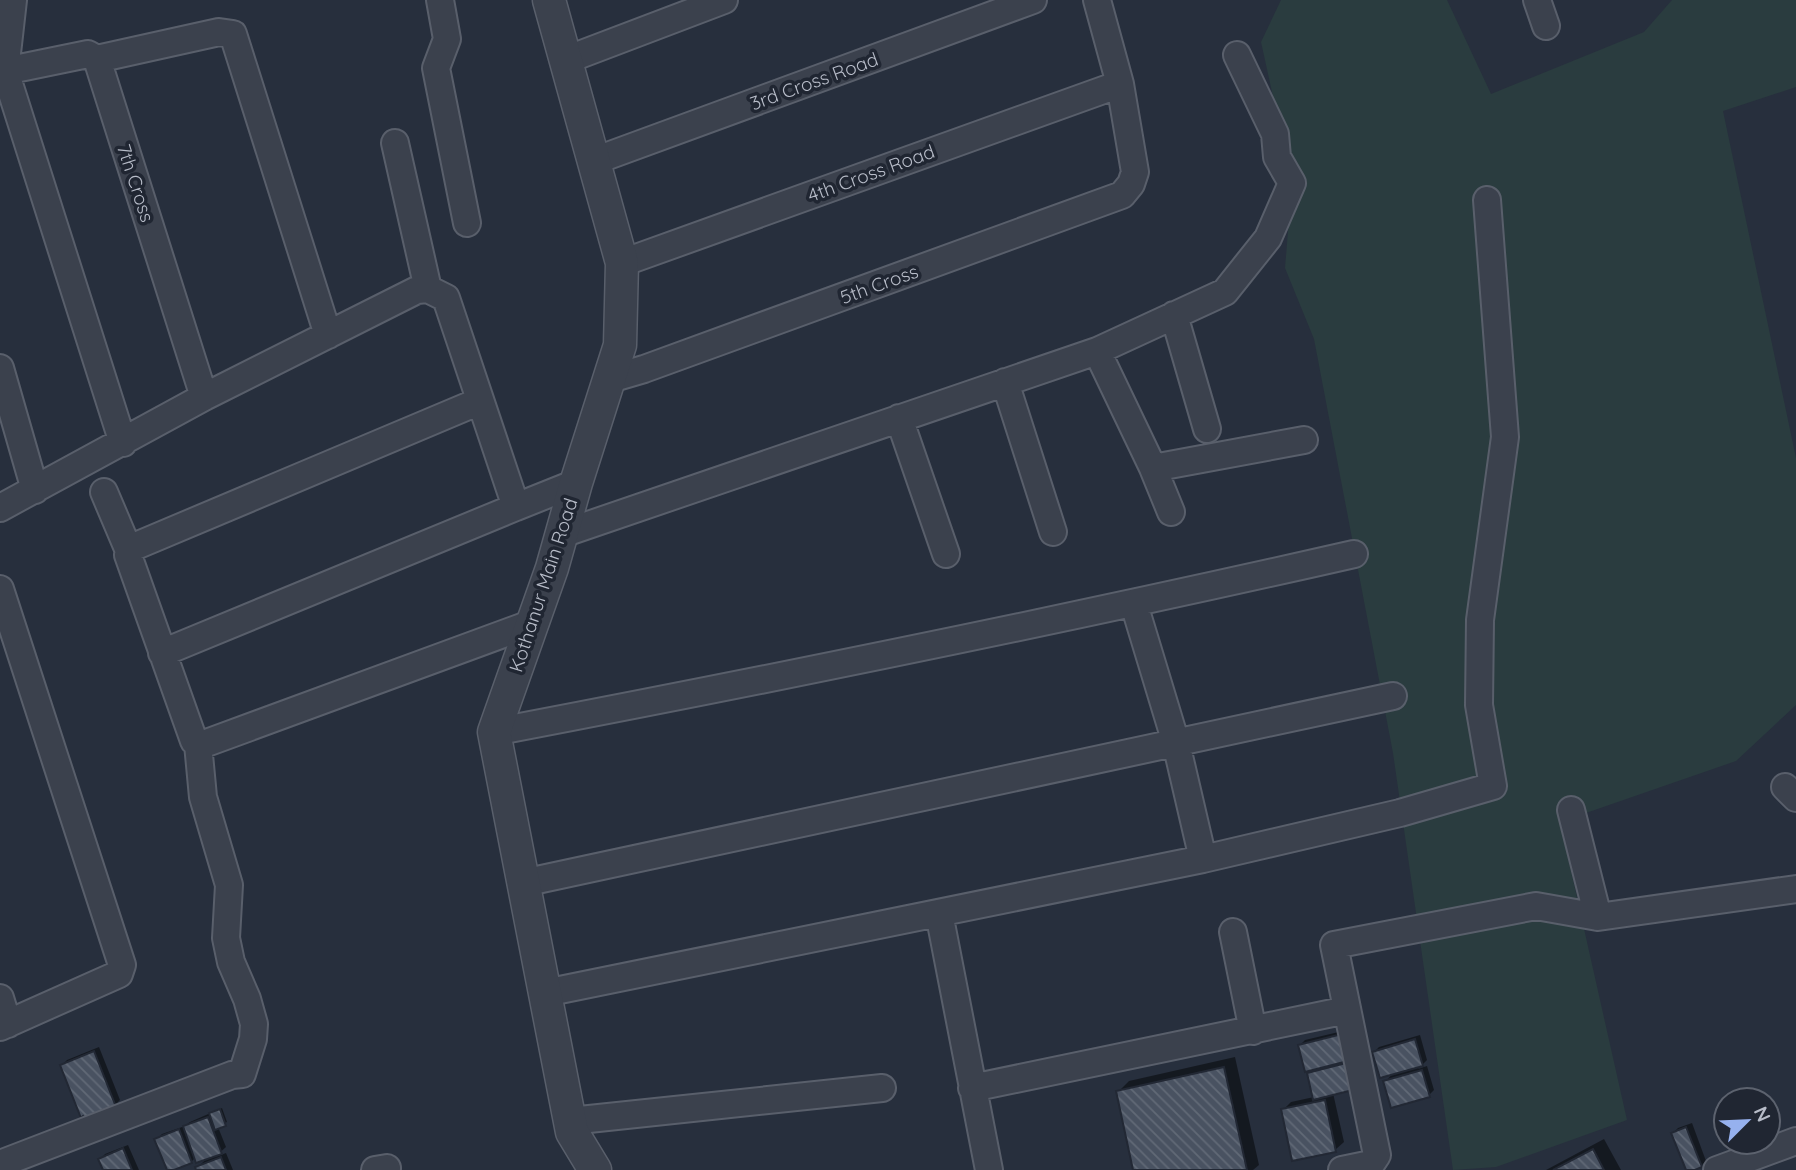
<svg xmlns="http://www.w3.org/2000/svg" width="1796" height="1170" viewBox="0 0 1796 1170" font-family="Quicksand,sans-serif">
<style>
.green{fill:#2a3c3f}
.shadow{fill:#0007}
.building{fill:url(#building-back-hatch);stroke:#222834;stroke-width:2}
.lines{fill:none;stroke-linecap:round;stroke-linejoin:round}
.minor-casing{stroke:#595f6b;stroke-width:30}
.tertiary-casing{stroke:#595f6b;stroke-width:35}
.minor{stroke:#3b414d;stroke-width:26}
.tertiary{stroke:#3b414d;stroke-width:32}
.labels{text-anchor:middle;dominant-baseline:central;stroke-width:7;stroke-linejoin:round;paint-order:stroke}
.street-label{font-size:19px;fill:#b7bcc8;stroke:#202632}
</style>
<defs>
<pattern id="building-back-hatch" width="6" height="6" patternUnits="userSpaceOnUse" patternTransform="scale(1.75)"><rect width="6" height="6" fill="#495261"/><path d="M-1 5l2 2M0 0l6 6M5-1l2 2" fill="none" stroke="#616976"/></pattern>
</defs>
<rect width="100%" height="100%" fill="#272f3d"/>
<path class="green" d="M1281,0H1447L1491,94L1644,32L1672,0H1796V87L1723,111L1796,458V705L1736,761L1560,822L1627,1120L1496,1167L1453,1170L1393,753L1314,339L1285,268L1292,183L1261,42Z"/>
<path class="shadow" d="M1347,1030L1346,1061L1333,1093L1344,1142L1335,1150L1283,1110L1291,1102L1314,1097L1309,1074L1315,1067L1300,1045L1305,1040Z
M1420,1035L1427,1060L1418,1069L1427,1066L1434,1090L1429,1095L1385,1082L1394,1072L1374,1052L1379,1047Z
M99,1047L120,1100L115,1105L62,1065L67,1060Z
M1235,1057L1259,1165L1253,1170H1135L1118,1092L1129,1081Z
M222,1108L227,1122L218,1127L226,1147L215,1157L226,1153L233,1170H198L197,1168L208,1157H196L191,1162L168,1170L157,1139L162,1134L185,1126L190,1122Z
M1692,1123L1706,1161L1701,1166L1687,1170L1673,1133L1678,1128Z
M1604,1139L1621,1170H1546Z
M128,1145L139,1170H104L100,1160L105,1154Z"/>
<path class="building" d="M1342,1034L1348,1061L1305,1072L1298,1045Z
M1415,1039L1423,1066L1380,1078L1372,1052Z
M94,1051L116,1107L85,1119L83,1116L81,1118L60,1065Z
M1350,1062L1357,1089L1313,1100L1307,1073Z
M1224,1067L1247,1170H1133L1116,1091Z
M1422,1070L1430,1097L1391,1108L1383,1081Z
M1325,1100L1336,1152L1292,1161L1281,1109Z
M220,1109L226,1126L215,1130L209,1113Z
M208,1117L222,1154L196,1163L183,1126Z
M1686,1127L1702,1167L1695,1170H1686L1671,1133Z
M179,1129L192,1163L174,1170H167L154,1139Z
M123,1148L132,1170H103L98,1159Z
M1593,1149L1604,1170H1553Z
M221,1157L226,1170H196L195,1167Z"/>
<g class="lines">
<defs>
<path id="minor" d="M440,0L447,39L436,68L467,223
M1537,0L1546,26
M97,59L219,32L233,34L328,335
M566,60L724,0
M0,72L5,71L13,0
M395,143L428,289
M594,161L1033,0
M622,263L1120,84
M1174,315L1207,429
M1097,351L1153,468
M0,368L35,490
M610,379L644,369L1122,195L1131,184L1135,172L1120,84L1097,0
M1005,382L1053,532
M899,418L946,554
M123,443L5,71L88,54L97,59L204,397
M0,508L204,397L417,290L428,289L446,298L516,507L576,483
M1171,512L1153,468L1304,440
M562,534L1097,351L1225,292L1268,238L1292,183L1277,157L1275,134L1237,55
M129,551L131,548L480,401
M0,589L122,965L119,974L0,1027
M1134,604L1176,743L1203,859
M162,653L516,507
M494,732C782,677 1068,619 1354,554
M198,744L201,745L533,623
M1785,787L1796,798
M1571,810L1598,917
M523,883L1393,696
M939,913L989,1170
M1233,932L1253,1031
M545,993L1203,859L1400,813L1493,786L1479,705L1480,620L1505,437L1487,200
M0,998L8,1024
M972,1088L1347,1010
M570,1121L882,1088
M0,1164L232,1075L242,1074L253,1039L254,1024L247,999L231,962L226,938L229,885L203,797L198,744L194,741L128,555L129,551L104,492
M375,1170L387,1168
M1342,1170L1371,1164L1377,1155L1334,945L1536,906L1598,917L1796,889
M1717,1170L1796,1141"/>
<path id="tertiary" d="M549,0L622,263L620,345L576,483L552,568L494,732L572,1132L595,1170"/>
</defs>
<use href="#minor" class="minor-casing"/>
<use href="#tertiary" class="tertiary-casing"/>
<use href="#minor" class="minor"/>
<use href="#tertiary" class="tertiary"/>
</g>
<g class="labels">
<g class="street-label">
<text transform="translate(814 81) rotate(-20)">3rd Cross Road</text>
<text transform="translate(871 173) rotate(-20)">4th Cross Road</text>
<text transform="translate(136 183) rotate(72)">7th Cross</text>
<text transform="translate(879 284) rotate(-20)">5th Cross</text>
<text transform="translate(543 585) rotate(-72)">Kothanur Main Road</text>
</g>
</g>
<g transform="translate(1747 1121) rotate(66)"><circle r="33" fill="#202632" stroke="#5c626e" stroke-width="2"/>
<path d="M0-5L12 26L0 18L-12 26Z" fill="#96b1ee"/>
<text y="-10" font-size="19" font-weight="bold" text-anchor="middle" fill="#b7bcc8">N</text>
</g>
</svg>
